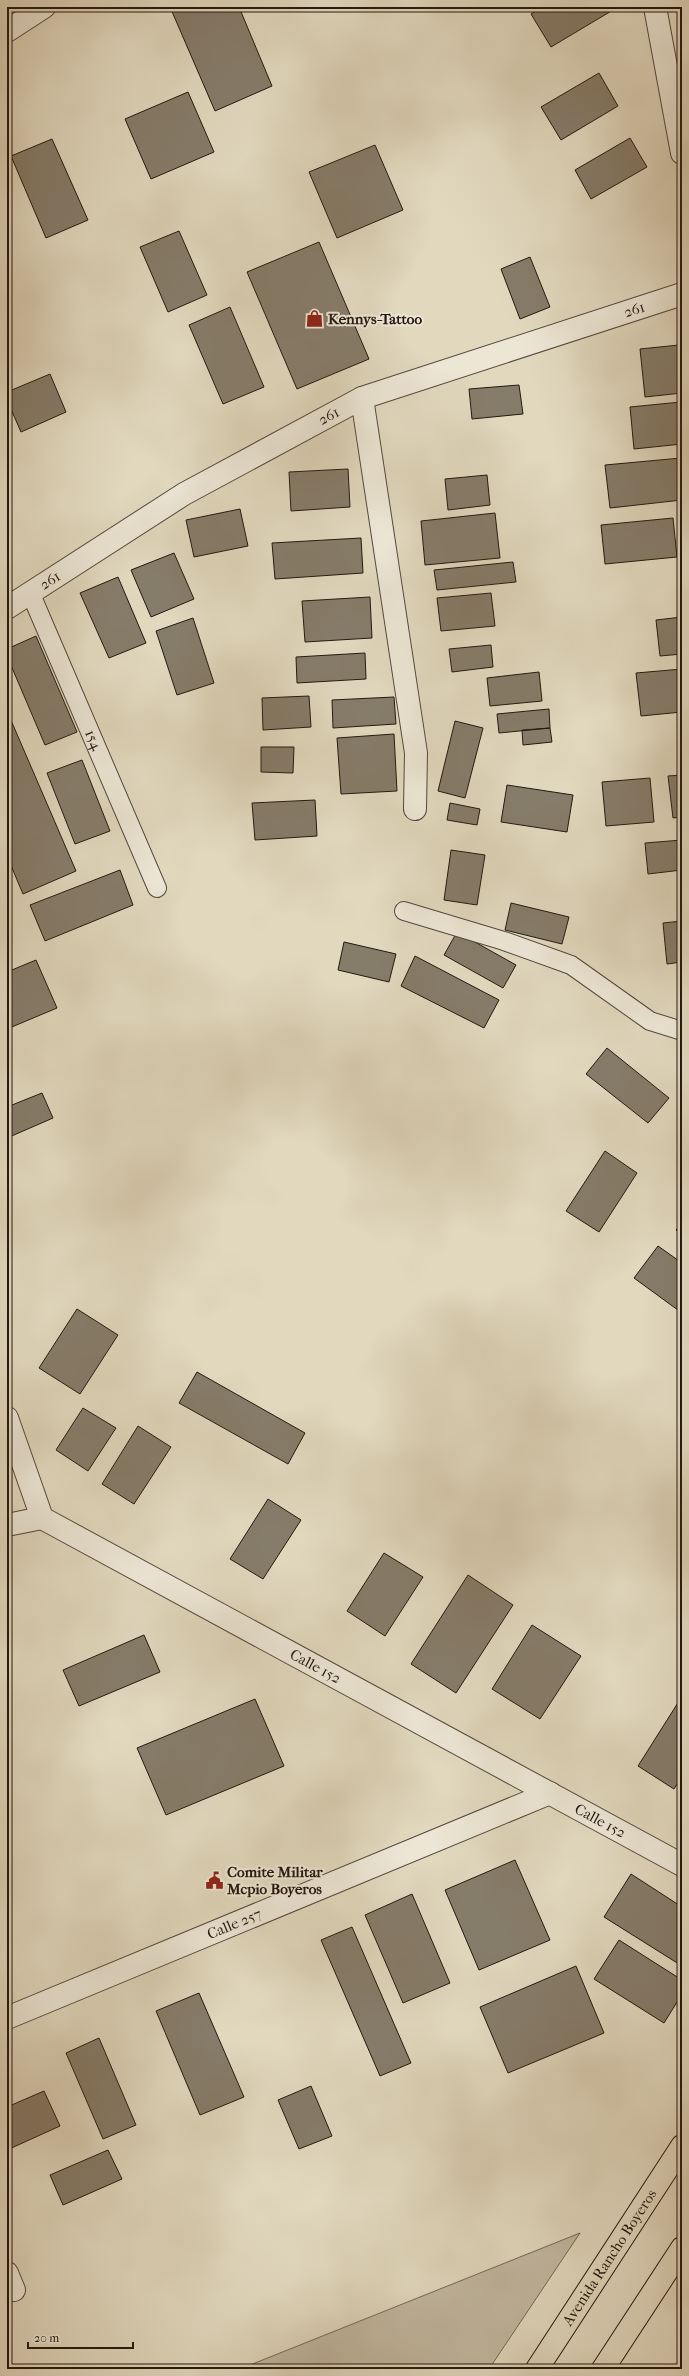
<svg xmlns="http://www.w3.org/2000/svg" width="689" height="2376" viewBox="0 0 689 2376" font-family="'IM FELL French Canon',serif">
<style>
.green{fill:#c1b7a0;stroke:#726858}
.building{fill:#867c6a;stroke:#24180f}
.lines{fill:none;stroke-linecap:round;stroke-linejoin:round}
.lane-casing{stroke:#53483b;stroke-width:20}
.street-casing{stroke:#53483b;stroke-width:24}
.highway-casing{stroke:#24180f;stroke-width:24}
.lane{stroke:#ece6d5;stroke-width:18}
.street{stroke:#ece6d5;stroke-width:22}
.highway{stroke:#e1d8be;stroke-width:22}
.labels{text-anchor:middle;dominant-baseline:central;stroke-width:4;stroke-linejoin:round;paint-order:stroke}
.street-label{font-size:15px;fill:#24180f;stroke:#ece6d5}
.poi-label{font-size:15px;font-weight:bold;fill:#24180f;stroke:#ece6d5;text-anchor:start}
</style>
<rect width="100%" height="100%" fill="#e1d8be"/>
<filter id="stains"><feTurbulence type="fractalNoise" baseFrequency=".005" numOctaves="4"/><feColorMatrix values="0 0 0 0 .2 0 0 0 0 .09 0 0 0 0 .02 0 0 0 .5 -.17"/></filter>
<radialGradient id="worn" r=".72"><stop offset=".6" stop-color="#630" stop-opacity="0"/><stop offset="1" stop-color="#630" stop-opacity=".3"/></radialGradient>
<path class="green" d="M580,2233L489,2369H240Z"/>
<path class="building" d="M170,7H239L272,86L215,111Z
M542,7H618L551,47L531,14Z
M599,73L618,106L561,140L541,107Z
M188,92L214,152L151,179L125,119Z
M630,138L647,167L591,199L575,170Z
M52,139L88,220L46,238L11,156Z
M375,145L403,210L337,238L309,172Z
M179,231L207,295L168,312L140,247Z
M319,242L369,359L297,389L247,272Z
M530,257L550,307L520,319L501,269Z
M230,307L264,387L223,404L189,325Z
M679,345L682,393L645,397L640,349Z
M50,374L66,412L21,432L7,400V392Z
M519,385L523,414L472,419L469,389Z
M681,402L682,444L634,449L630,407Z
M681,458L682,500L610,508L605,465Z
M348,469L350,507L291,511L289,472Z
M487,475L490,505L448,510L445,479Z
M240,509L248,546L194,557L186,520Z
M495,513L500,558L425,565L421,521Z
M673,518L677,557L605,564L601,525Z
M361,538L363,573L275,579L272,543Z
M174,553L194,599L151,617L131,570Z
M513,562L516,582L437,590L434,570Z
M118,577L146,643L109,658L80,593Z
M491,593L495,626L441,631L437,598Z
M370,597L372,638L305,642L302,601Z
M682,617V654L660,656L656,620Z
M193,618L214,683L177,695L156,631Z
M36,636L77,732L45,745L7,656V649Z
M491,645L493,667L452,672L449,649Z
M365,653L366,679L297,683L296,657Z
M682,669V712L641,716L636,673Z
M539,672L542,701L490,706L487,678Z
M309,696L311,727L263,730L262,698Z
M394,697L396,724L333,728L332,700Z
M549,709L550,728L499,733L497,714Z
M7,711L76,871L23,894L7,856Z
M455,721L483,728L465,798L438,791Z
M550,728L552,742L523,745L522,730Z
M394,734L397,791L341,794L337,738Z
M261,747H294L293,773L261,772Z
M82,760L110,831L75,844L47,773Z
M682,775V817L673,818L668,776Z
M650,778L654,822L606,826L602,782Z
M507,785L573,795L567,832L501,822Z
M315,800L317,836L255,840L252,803Z
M450,803L480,809L477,825L447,820Z
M682,840V870L648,874L645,843Z
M451,850L485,855L477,905L444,900Z
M120,870L133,905L45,941L30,905Z
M511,903L569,917L562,944L505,930Z
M682,921V962L667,964L663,923Z
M457,932L516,965L503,988L444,955Z
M344,942L396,954L389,982L338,970Z
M415,956L499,1000L484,1028L401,986Z
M36,960L57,1008L7,1029V972Z
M607,1048L669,1098L648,1123L586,1074Z
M42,1093L53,1118L7,1138V1107Z
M605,1151L637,1173L599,1232L566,1211Z
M682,1223V1235L676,1230Z
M658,1246L682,1263V1313L634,1278Z
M77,1309L118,1335L80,1394L39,1368Z
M197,1372L305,1433L288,1464L179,1403Z
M83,1408L116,1428L88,1471L56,1450Z
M138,1426L171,1447L134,1504L102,1484Z
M268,1499L301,1520L263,1579L230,1559Z
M384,1553L423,1577L385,1636L347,1611Z
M468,1575L513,1605L456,1693L411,1664Z
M532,1625L581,1656L540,1719L492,1689Z
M144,1635L160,1672L79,1706L63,1670Z
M681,1698L682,1776L674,1789L638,1766Z
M255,1699L284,1766L166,1815L137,1748Z
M515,1860L550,1940L479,1970L445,1890Z
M631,1874L682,1907V1966L604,1917Z
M412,1894L450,1983L403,2003L365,1915Z
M352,1927L411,2063L380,2076L321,1940Z
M619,1940L682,1980V1994L664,2023L594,1979Z
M576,1966L604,2033L508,2073L480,2007Z
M199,1993L244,2097L200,2115L156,2011Z
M99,2038L136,2125L103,2139L66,2053Z
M311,2086L332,2136L299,2149L278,2100Z
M44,2091L60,2126L7,2150V2107Z
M108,2150L122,2179L63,2205L50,2175Z"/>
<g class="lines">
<defs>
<g id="lane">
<path id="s1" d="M30,592L157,888"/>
<path d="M404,911L504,941L571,965L650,1021L682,1031"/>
</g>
<g id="street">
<path d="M655,7L682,153"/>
<path d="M7,31L44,7"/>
<path d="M362,398L416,753L415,809"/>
<path id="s2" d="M7,608L184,494L362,398L682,294"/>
<path id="s3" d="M7,1418L42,1518L682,1865"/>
<path d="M7,1525L42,1518"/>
<path id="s4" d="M7,2018L550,1793"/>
<path d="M7,2273L14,2290"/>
</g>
<g id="highway">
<path id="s5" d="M537,2369L682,2146"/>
<path d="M603,2369L682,2248"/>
</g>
</defs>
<use href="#lane" class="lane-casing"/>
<use href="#street" class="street-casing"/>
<use href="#highway" class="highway-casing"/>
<use href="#lane" class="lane"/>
<use href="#street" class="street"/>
<use href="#highway" class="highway"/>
</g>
<defs>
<symbol id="shop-bare" viewBox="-9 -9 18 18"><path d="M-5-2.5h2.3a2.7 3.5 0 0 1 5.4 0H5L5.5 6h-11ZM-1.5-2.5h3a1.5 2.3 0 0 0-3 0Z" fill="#8f2418" stroke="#ece6d5" stroke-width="2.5" paint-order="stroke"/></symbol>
<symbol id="civic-bare" viewBox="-9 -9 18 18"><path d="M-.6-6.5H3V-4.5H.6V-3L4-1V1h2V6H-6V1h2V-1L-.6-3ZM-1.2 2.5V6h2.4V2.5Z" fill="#8f2418" stroke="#ece6d5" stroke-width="2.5" paint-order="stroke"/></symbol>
</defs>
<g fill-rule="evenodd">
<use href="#shop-bare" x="302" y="306" width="25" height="25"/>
<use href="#civic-bare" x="202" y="1868" width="25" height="25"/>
</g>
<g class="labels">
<g class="street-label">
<text stroke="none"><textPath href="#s2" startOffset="699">261</textPath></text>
<text stroke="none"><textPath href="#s2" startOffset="375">261</textPath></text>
<text stroke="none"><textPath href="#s2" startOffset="51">261</textPath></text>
<text stroke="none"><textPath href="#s1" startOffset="161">154</textPath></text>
<text stroke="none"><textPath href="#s3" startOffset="417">Calle 152</textPath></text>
<text stroke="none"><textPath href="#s3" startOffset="741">Calle 152</textPath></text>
<text stroke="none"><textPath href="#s4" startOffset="246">Calle 257</textPath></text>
<text stroke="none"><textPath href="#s5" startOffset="133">Avenida Rancho Boyeros</textPath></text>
</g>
<g class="poi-label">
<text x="328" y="319">Kennys-Tattoo</text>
<text x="227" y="1872">Comite Militar<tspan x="227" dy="17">Mcpio Boyeros</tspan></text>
</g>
</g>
<rect width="689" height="2376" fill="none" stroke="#e1d8be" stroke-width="24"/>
<rect x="8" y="8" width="673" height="2360" fill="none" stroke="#24180f" stroke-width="2"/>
<rect x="12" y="12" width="665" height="2352" fill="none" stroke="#24180f"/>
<path d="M28 2342v6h105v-6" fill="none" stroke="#24180f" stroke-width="2"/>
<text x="34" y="2342" font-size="12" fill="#24180f" stroke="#ece6d5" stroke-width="3" paint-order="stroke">20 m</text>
<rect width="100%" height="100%" filter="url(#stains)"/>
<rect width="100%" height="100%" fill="url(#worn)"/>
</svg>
